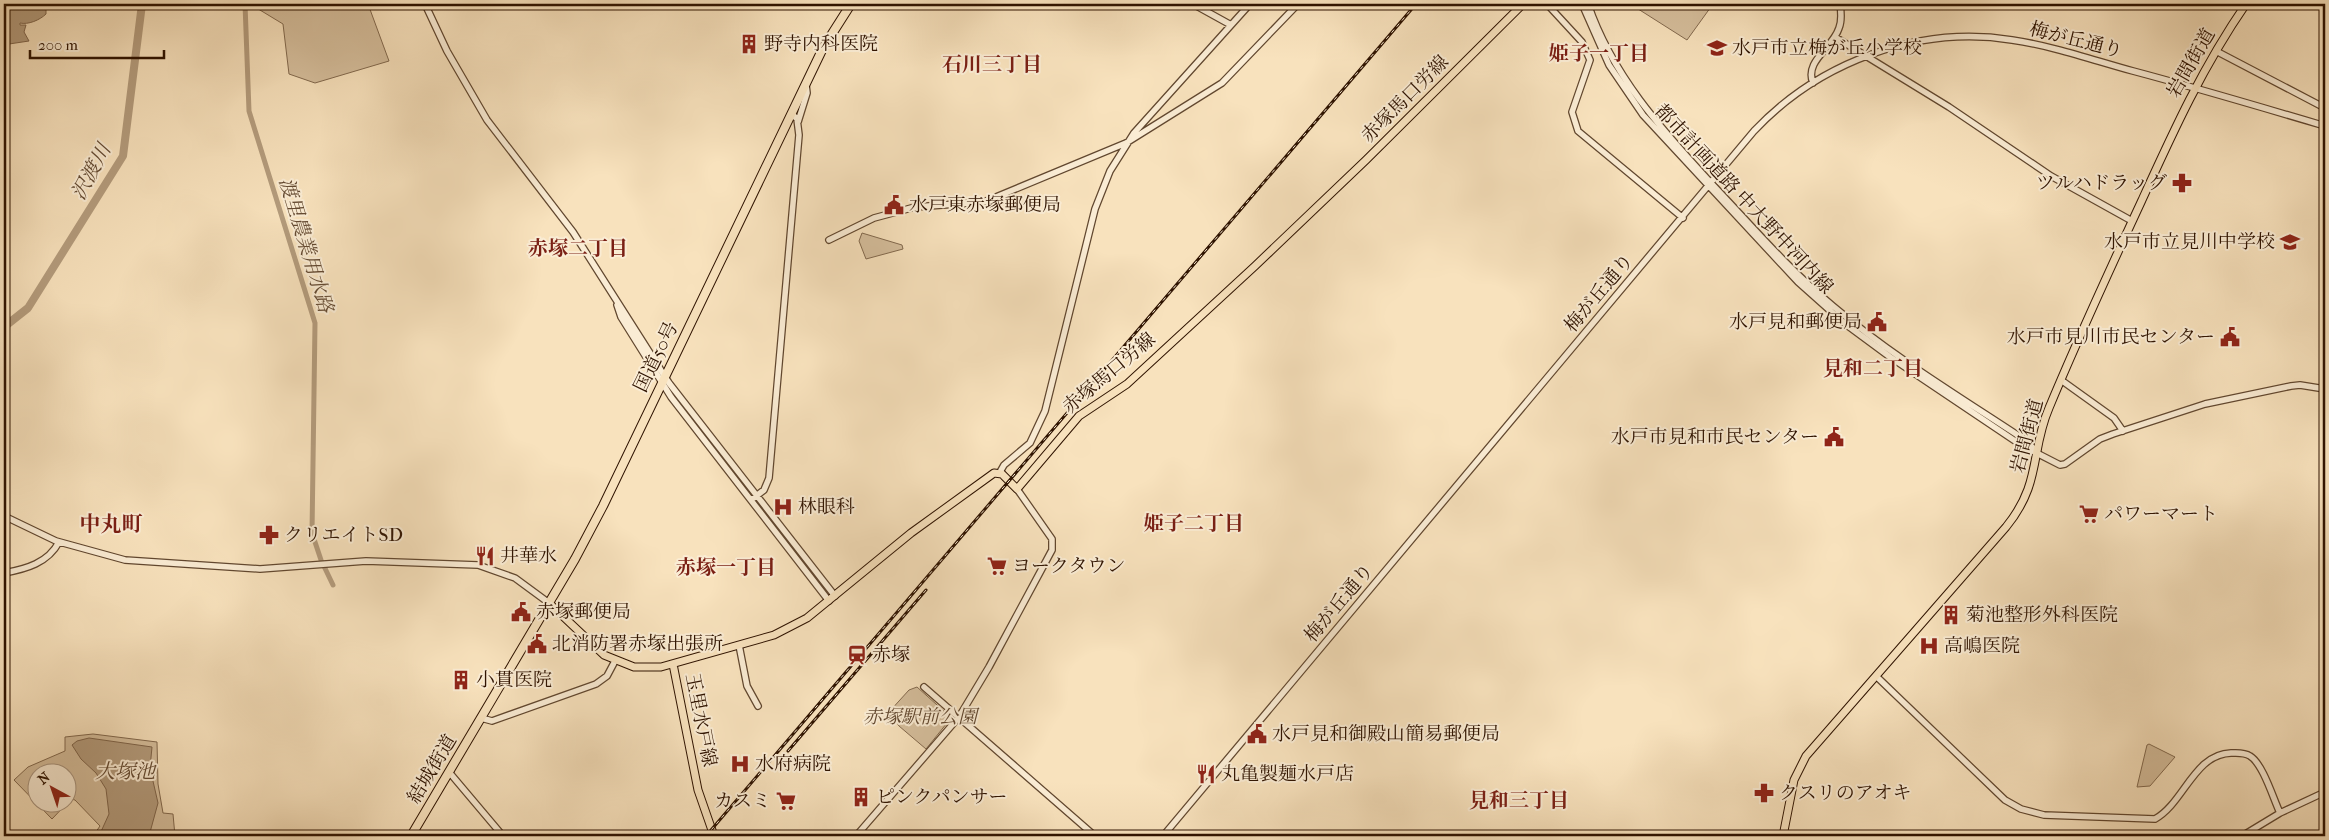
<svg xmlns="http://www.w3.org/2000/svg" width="2329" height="840" viewBox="0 0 2329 840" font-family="'IM FELL French Canon','Noto Serif JP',serif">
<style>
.green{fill:#d6bf9d;stroke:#82694e;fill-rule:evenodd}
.water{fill:#b49c7d;stroke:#7f654b}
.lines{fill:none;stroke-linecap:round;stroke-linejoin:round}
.canal{stroke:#b49c7d;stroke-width:5}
.river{stroke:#b49c7d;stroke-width:8}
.minor-casing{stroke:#61472f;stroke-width:8}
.major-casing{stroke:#2f1300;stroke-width:9}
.highway-casing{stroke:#2f1300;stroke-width:10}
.minor{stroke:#faecd4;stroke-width:5.5}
.major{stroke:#f8e2bd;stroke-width:7}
.highway{stroke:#f8e2bd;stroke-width:8}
.rail-casing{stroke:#2f1300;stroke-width:3}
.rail{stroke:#faecd4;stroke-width:1;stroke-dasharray:4;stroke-linecap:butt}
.labels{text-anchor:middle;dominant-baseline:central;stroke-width:4;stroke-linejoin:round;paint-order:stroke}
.street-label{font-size:19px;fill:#2f1300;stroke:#faecd4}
.poi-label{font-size:19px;fill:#2f1300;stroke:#faecd4;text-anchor:start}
.park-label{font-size:19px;font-style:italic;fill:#61472f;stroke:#faecd4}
.neighbourhood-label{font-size:20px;font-weight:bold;fill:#7a1f14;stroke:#faecd4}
.water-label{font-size:20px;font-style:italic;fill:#644a32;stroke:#faecd4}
.quarter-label{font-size:21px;font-weight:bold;fill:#7a1f14;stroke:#faecd4}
</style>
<rect width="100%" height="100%" fill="#f8e2bd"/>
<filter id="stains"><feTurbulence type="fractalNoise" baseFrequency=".004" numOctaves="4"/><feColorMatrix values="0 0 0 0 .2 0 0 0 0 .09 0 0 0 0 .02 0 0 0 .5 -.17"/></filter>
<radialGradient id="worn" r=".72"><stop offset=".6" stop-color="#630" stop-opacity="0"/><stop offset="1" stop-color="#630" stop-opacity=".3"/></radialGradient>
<path class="green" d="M250,4H368L389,61L315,83L289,74L283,24Z
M1640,4H1713L1687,40L1635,7Z
M862,233L902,245L903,249L866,259L859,241Z
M917,687L946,713L947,723L926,749L899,726L889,712L909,690Z
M93,734L157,742L158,784L163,813L173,814L175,836H93L100,826L75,800L71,799L52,819L14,780L28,767L65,751V737ZM38,772H68V802H38Z
M2149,744L2175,757L2150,786L2137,787L2147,745Z"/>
<path class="water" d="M4,4H46V14C40,20 28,25 20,23V25H26L24,32L29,41L9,44L4,23Z
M89,738L152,747L150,768L158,803L149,836H99L109,814L106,789L96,773L81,759L72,745L77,741Z"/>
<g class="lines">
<path class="canal" d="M245,4L249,111L315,323L312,533L321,560L333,585"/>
<path class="river" d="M4,327L28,308L123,156L142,4"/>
<defs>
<path id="minor" d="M134,4L138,6
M425,4L447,51L487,120L573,232L669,383L835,596
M1193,4L1231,25
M1547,4L1582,42L1590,60L1572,112L1578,131L1683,218
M1582,4L1609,65L1643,115L1798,282L1844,323L1890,357L2021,445L2060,465L2065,464L2100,439L2113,434L2205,404L2291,386L2300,385L2325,389
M1588,4C1612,75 1661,129 1711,183C1750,224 1788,269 1833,306C1892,356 1960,397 2025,440L2035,450
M1835,37L1949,107L2051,176L2132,221
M2216,51L2325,108
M1813,83C1804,61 1833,48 1839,28C1842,21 1841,11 1840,4
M798,122L807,93L806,85
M829,240L874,218L915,207L984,202L1126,143L1222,83L1298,4
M617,305L621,317L671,397L829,601
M2061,380L2114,418L2123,431
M1000,472L1004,465L1030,443L1045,411L1095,209L1110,171L1134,133L1250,4
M751,500L764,490L769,478L799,135L797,119L792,114
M4,516L56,541L125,560L260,569L366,561L478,565L515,578L549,603
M4,573C26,569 48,563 59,542
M739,645L747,686L758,706
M1876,676L2005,800L2021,809L2044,815L2155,819C2184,803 2194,754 2231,753C2237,753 2244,752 2250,756C2263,764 2273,798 2280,813
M924,687L1095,836
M481,718L492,721L596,684L607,676L615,661
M449,772L503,836
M856,836L959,717L989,667L1052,550V539L1017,489
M1163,836L1754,131C1819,62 1918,25 2012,40C2053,46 2093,60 2133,71C2197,88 2261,107 2325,126
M2242,836L2280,813L2325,792"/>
<path id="major" d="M549,603L604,655L634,667H661L774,635L807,618L911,533L994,473L1002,474L1017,489L1079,416L1127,384L1255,266L1366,160L1523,4
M673,664L698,790L714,836
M1783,836L1794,780L1806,756L2006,527C2042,483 2030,452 2049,408C2078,338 2110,269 2142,200C2173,132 2203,66 2246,4"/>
<path id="highway" d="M411,836L575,559L603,506L823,48L851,4"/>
</defs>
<use href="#minor" class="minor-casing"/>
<use href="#major" class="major-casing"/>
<use href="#highway" class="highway-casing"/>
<use href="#minor" class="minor"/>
<use href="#major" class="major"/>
<use href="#highway" class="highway"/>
<defs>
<path id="rail" d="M788,751L926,590
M706,836L1416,4"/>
</defs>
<use href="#rail" class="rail-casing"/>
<use href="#rail" class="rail"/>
</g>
<defs>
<symbol id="building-bare" viewBox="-9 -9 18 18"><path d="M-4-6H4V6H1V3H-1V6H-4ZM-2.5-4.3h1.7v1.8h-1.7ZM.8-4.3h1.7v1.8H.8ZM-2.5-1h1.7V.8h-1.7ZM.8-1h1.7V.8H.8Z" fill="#8f2418" stroke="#faecd4" stroke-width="2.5" paint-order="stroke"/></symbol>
<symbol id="school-bare" viewBox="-9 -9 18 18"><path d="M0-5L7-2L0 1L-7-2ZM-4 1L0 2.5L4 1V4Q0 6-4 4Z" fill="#8f2418" stroke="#faecd4" stroke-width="2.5" paint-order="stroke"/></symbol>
<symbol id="pharmacy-bare" viewBox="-9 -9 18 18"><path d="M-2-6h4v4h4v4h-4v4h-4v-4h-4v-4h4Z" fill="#8f2418" stroke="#faecd4" stroke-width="2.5" paint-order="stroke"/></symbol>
<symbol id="civic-bare" viewBox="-9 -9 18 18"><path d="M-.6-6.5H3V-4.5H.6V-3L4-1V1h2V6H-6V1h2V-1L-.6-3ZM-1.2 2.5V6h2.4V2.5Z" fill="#8f2418" stroke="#faecd4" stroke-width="2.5" paint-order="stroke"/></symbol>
<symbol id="hospital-bare" viewBox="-9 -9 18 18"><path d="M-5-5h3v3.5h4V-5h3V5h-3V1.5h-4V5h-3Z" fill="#8f2418" stroke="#faecd4" stroke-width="2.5" paint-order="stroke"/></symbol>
<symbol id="supermarket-bare" viewBox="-9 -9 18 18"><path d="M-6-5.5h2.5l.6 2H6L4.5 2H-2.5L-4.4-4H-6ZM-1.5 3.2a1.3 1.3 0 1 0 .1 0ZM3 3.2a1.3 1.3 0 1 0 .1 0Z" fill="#8f2418" stroke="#faecd4" stroke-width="2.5" paint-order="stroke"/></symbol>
<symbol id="restaurant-bare" viewBox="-9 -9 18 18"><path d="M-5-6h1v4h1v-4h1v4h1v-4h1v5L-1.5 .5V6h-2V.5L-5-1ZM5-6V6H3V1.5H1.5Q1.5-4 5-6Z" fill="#8f2418" stroke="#faecd4" stroke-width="2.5" paint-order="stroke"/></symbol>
<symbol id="station-bare" viewBox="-9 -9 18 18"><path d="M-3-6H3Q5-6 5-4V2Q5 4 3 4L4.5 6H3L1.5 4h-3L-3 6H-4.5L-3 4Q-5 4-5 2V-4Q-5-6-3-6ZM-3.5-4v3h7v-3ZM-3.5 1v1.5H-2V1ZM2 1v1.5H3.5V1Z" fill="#8f2418" stroke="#faecd4" stroke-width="2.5" paint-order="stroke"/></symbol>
</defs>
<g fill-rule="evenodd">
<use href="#building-bare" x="735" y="30" width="28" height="28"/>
<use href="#school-bare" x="1703" y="34" width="28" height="28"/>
<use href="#pharmacy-bare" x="2168" y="169" width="28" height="28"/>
<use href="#civic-bare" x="880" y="191" width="28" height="28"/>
<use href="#school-bare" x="2276" y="228" width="28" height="28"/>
<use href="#civic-bare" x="1863" y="308" width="28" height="28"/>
<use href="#civic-bare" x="2216" y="323" width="28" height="28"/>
<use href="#civic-bare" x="1820" y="423" width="28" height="28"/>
<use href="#hospital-bare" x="769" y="493" width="28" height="28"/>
<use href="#supermarket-bare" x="2075" y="500" width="28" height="28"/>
<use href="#pharmacy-bare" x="255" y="521" width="28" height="28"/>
<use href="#restaurant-bare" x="471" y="542" width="28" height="28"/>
<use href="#supermarket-bare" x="983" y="552" width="28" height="28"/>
<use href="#civic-bare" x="507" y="598" width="28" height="28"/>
<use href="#building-bare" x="1937" y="601" width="28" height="28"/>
<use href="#civic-bare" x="523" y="630" width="28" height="28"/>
<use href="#hospital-bare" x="1915" y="632" width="28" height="28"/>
<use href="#station-bare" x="843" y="641" width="28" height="28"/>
<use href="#building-bare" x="447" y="666" width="28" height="28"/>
<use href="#civic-bare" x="1243" y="720" width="28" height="28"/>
<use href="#hospital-bare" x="726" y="750" width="28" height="28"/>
<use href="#restaurant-bare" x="1192" y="760" width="28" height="28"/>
<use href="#pharmacy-bare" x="1750" y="779" width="28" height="28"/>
<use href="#building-bare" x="847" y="783" width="28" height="28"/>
<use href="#supermarket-bare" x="772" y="787" width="28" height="28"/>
</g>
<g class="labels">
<g class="street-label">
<text transform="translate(2076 40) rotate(14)">梅が丘通り</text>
<text transform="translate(2191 63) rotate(-60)">岩間街道</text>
<text transform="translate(1405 99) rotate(-45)">赤塚馬口労線</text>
<text transform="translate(1744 199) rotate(47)">都市計画道路 中大野中河内線</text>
<text transform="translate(1599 293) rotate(-50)">梅が丘通り</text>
<text transform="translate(656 357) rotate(-64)">国道50号</text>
<text transform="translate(1109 373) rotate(-40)">赤塚馬口労線</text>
<text transform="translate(2027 436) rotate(-75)">岩間街道</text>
<text transform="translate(1339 603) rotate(-50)">梅が丘通り</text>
<text transform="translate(701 720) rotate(79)">玉里水戸線</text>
<text transform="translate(432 769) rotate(-59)">結城街道</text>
</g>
<g class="poi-label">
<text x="764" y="44">野寺内科医院</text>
<text x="1732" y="48">水戸市立梅が丘小学校</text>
<text x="2167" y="183" text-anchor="end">ツルハドラッグ</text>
<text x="909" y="205">水戸東赤塚郵便局</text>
<text x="2275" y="242" text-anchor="end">水戸市立見川中学校</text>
<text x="1862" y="322" text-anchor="end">水戸見和郵便局</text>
<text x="2215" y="337" text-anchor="end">水戸市見川市民センター</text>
<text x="1819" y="437" text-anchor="end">水戸市見和市民センター</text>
<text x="798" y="507">林眼科</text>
<text x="2104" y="514">パワーマート</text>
<text x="284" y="535">クリエイトSD</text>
<text x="500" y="556">井華水</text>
<text x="1012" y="566">ヨークタウン</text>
<text x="536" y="612">赤塚郵便局</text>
<text x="1966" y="615">菊池整形外科医院</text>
<text x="552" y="644">北消防署赤塚出張所</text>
<text x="1944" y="646">高嶋医院</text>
<text x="872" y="655">赤塚</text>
<text x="476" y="680">小貫医院</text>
<text x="1272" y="734">水戸見和御殿山簡易郵便局</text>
<text x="755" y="764">水府病院</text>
<text x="1221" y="774">丸亀製麺水戸店</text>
<text x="1779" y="793">クスリのアオキ</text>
<text x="876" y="797">ピンクパンサー</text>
<text x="771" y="801" text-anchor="end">カスミ</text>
</g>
<g class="park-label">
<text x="920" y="717">赤塚駅前公園</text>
</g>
<g class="neighbourhood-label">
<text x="1599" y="53">姫子一丁目</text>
<text x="992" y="64">石川三丁目</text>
<text x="578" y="248">赤塚二丁目</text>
<text x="1873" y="368">見和二丁目</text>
<text x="1194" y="523">姫子二丁目</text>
<text x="726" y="567">赤塚一丁目</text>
<text x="1519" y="800">見和三丁目</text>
</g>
<g class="water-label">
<text transform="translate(91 172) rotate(-62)">沢渡川</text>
<text transform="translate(306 245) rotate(73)">渡里農業用水路</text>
<text x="125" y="771">大塚池</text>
</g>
<g class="quarter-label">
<text x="111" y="524">中丸町</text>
</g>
</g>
<rect width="2329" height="840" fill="none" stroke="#f8e2bd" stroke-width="20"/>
<rect x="5" y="5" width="2319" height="830" fill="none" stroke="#2f1300" stroke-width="2.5"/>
<rect x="10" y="10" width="2309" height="820" fill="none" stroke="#2f1300"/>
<g transform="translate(52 788) rotate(320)"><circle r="24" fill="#faecd4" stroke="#a9957f"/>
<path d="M0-4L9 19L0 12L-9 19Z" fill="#8f2418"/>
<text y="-8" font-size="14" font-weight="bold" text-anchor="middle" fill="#2f1300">N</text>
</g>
<path d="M30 50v8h134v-8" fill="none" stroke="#2f1300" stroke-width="2.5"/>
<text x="38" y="50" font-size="15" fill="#2f1300" stroke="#faecd4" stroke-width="4" paint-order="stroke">200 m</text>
<rect width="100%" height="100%" filter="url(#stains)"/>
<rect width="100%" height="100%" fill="url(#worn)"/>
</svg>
